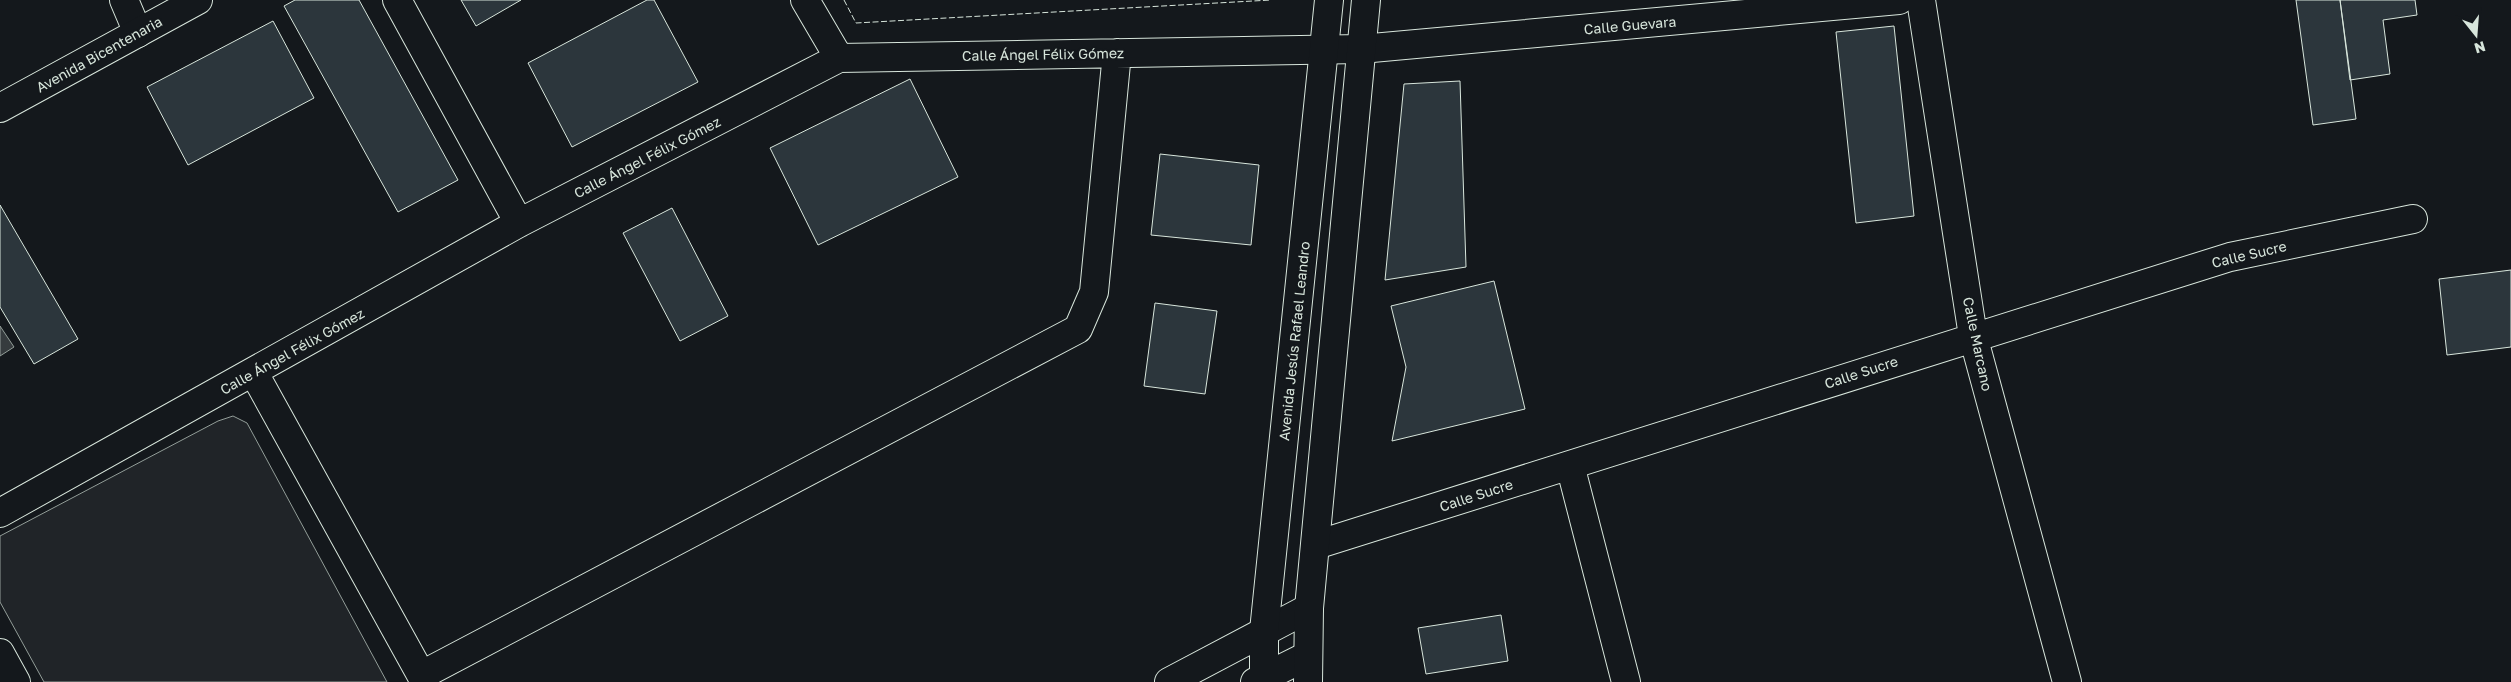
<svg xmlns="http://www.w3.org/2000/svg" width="2511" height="682" viewBox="0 0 2511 682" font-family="'Golos Text',sans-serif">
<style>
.green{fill:#202428;stroke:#939e99}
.water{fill:#363b3e;stroke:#939e99}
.building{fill:#2c363c;stroke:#d8e6dc}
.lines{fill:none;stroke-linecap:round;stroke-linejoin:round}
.minor-casing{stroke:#d8e6dc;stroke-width:30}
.major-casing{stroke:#d8e6dc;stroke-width:30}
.minor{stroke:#14181c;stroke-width:28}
.major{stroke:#14181c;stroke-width:28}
.fence{stroke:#d8e6dc;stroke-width:1;stroke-dasharray:6 2.5;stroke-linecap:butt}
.labels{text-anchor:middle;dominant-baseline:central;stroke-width:4;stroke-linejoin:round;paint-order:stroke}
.street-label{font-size:14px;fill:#d8e6dc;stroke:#14181c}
</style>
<rect width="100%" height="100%" fill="#14181c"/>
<path class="green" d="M233,416L247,423L387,682H44L0,602V536L218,421Z"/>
<path class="water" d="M0,326L14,347L0,356Z"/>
<path class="building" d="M295,0H359L458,180L398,212L284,6Z
M461,0H521L476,26Z
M647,0H654L698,82L572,147L528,63Z
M2296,0H2340L2356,119L2313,125Z
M2340,0H2415L2417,15L2383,20L2390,74L2350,80Z
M273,21L314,98L188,165L147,87Z
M1894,26L1914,216L1856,223L1836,32Z
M910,79L958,177L818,245L770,148Z
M1460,81L1466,267L1385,280L1404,84Z
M1160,154L1259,165L1251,245L1151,235Z
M0,205L78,339L34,364L0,307Z
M672,208L728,316L680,341L623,233Z
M2511,270V347L2447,355L2439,279Z
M1494,281L1525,409L1392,441L1406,367L1391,306Z
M1155,303L1217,311L1205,394L1144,386Z
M1501,615L1508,661L1426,674L1418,628Z"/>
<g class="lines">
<defs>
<path id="minor" d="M124,0L138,33
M397,0L519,223
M805,0L839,58
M1921,0L1973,336L2067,682
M254,373L425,682
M1570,465L1626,682
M0,513L519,223L839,58L1361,49L1899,0
M1316,545L2230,257L2413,219
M0,653L16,682
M422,675L1078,329L1094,292L1117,53
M1169,682L1309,608
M1255,682L1307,656"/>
<path id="major" d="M0,108L198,0
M1264,682V631L1329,0
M1308,682L1309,608L1366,0"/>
</defs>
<use href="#minor" class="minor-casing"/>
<use href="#major" class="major-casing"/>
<use href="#minor" class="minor"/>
<use href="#major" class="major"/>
<path class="fence" d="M844,0L856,23L1271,0"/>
</g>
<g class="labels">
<g class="street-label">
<text transform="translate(1630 25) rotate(-5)">Calle Guevara</text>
<text transform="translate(99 54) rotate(-29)">Avenida Bicentenaria</text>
<text transform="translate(1043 54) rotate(-1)">Calle Ángel Félix Gómez</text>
<text transform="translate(647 157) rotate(-27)">Calle Ángel Félix Gómez</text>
<text transform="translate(2249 254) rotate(-13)">Calle Sucre</text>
<text transform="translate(1294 341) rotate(-84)">Avenida Jesús Rafael Leandro</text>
<text transform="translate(1978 344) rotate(78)">Calle Marcano</text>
<text transform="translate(292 351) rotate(-29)">Calle Ángel Félix Gómez</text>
<text transform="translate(1861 372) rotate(-18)">Calle Sucre</text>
<text transform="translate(1476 495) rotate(-18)">Calle Sucre</text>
</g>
</g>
<g transform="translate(2476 35) rotate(163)" stroke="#14181c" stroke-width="4" paint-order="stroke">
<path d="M0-4L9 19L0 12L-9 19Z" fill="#d8e6dc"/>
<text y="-8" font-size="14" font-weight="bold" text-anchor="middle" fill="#d8e6dc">N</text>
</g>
</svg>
